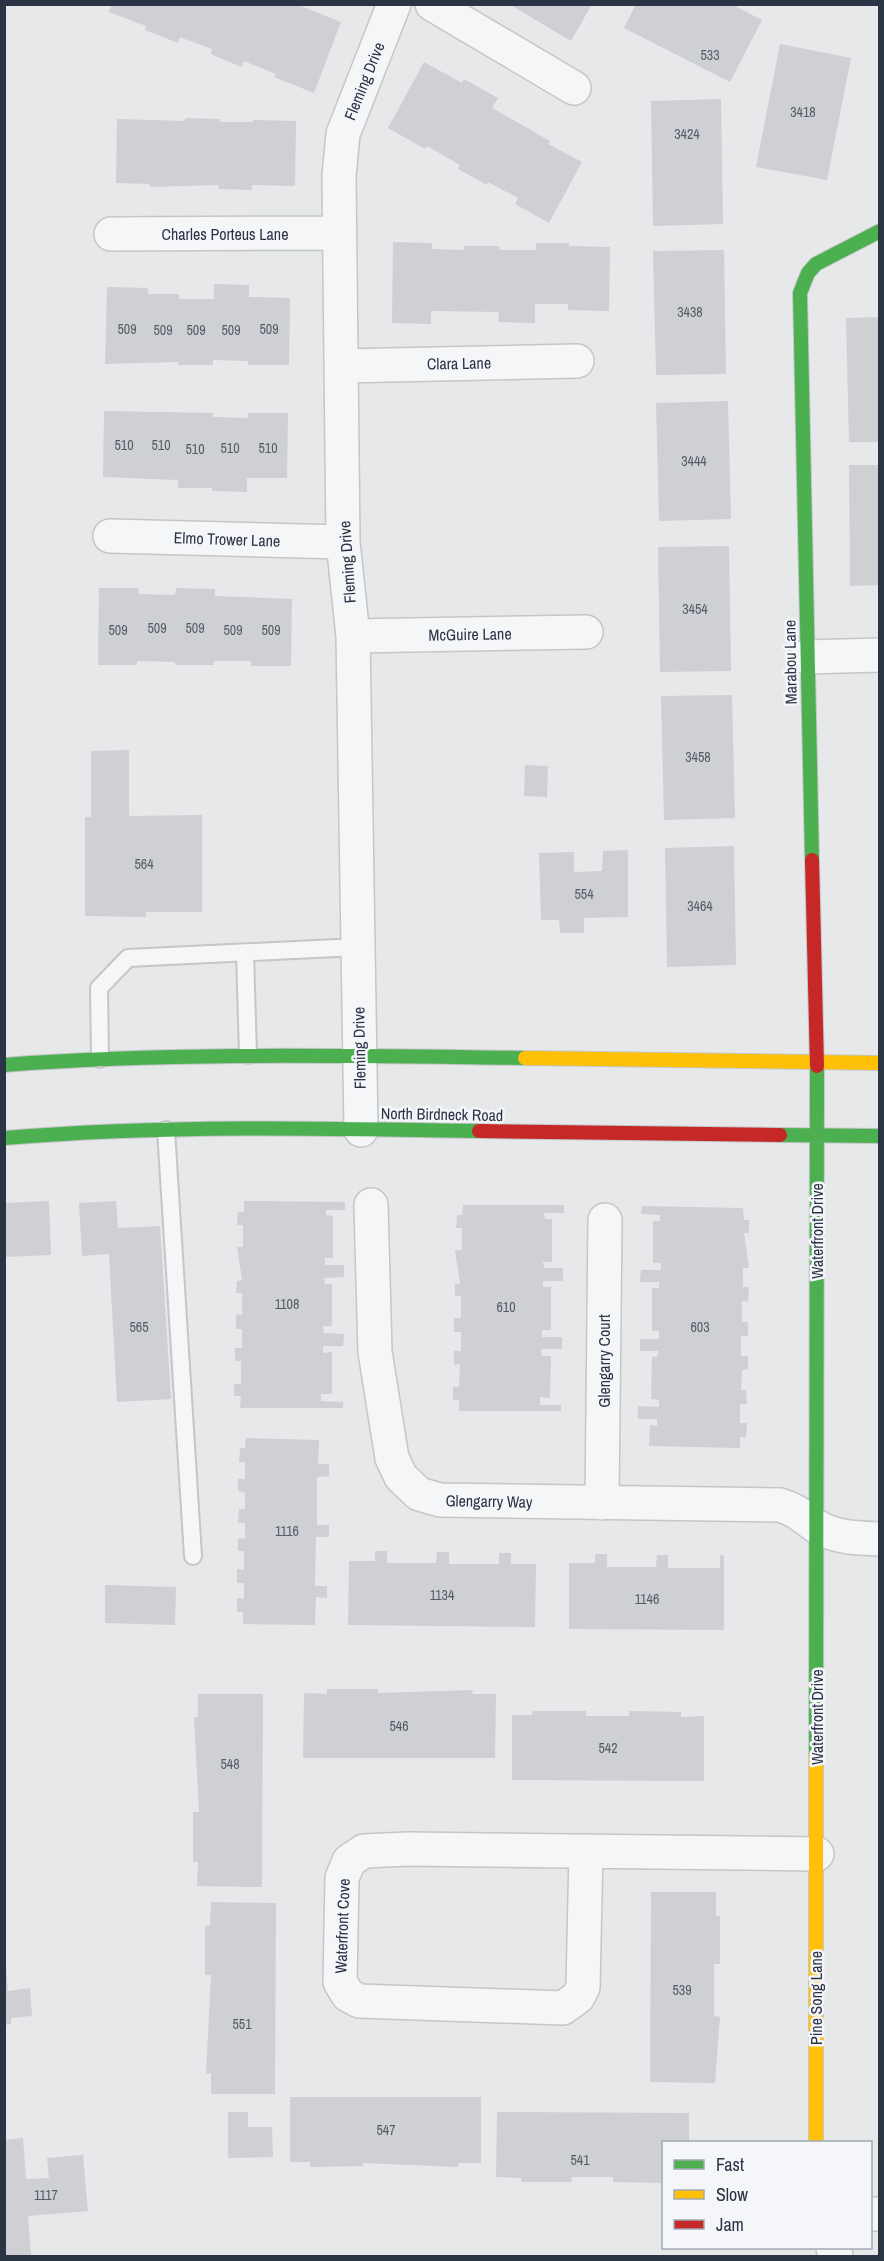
<svg xmlns="http://www.w3.org/2000/svg" width="884" height="2261" viewBox="0 0 884 2261" font-family="'Archivo Narrow',sans-serif">
<style>
.building{fill:#ced0d3}
.lines{fill:none;stroke-linecap:round;stroke-linejoin:round}
.lane-casing{stroke:#c4c6c8;stroke-width:20}
.street-casing{stroke:#c4c6c8;stroke-width:36}
.fast-casing{stroke:#c4c6c8;stroke-width:16}
.slow-casing{stroke:#c4c6c8;stroke-width:16}
.jam-casing{stroke:#c4c6c8;stroke-width:16}
.lane{stroke:#f5f6f7;stroke-width:16}
.street{stroke:#f5f6f7;stroke-width:33}
.fast{stroke:#4caf50;stroke-width:14}
.slow{stroke:#ffc107;stroke-width:14}
.jam{stroke:#c62828;stroke-width:14}
.labels{text-anchor:middle;dominant-baseline:central;stroke-width:5;stroke-linejoin:round;paint-order:stroke}
.number-label{font-size:14px;fill:#545c69}
.street-label{font-size:16px;fill:#2b3445;stroke:#f4f6f9}
</style>
<rect width="100%" height="100%" fill="#e6e8ea"/>
<path class="building" d="M112,4H302L301,6L341,22L314,93L274,77L276,74L244,61L241,67L211,54L212,49L182,38L180,37L178,43L145,30L146,26L109,12Z
M509,4H592L571,41Z
M636,4H731L762,20L730,82L624,28Z
M780,44L851,58L827,180L756,167Z
M424,62L462,83L464,79L498,98L492,108L550,141L548,144L582,162L549,223L515,204L518,198L488,182L487,185L458,169L460,165L427,146L425,149L388,128Z
M721,99L723,224L653,226L651,101Z
M185,118L220,119V122H253V120L296,121L295,186L252,185V190L218,189L219,185L150,187V184L116,183L117,119L185,121Z
M393,242L432,243V249L464,250V246H499L500,250H536V243H569V246L610,247L609,311L568,310V304H535V323L498,322L499,312L431,311V324L392,323Z
M724,250L726,374L656,375L653,251Z
M214,284L249,285V297L290,298L289,365H248V361L213,360V365H178V362L105,364L107,287L148,288V294H179V299H214Z
M880,317V442H849L846,318Z
M728,401L731,519L659,521L656,403Z
M104,411L213,413V417L248,418V413H288L287,478H247V492L212,491V488H178V480L103,477Z
M849,465H880V585L850,586Z
M729,546L731,671L660,672L658,547Z
M99,588H138L139,594L175,595L176,588L215,589V596L292,599L291,666H251V661H214V665H175V662L137,661V665H98Z
M732,695L735,818L664,820L661,696Z
M129,750V816L202,815V912H146V917L85,916V817H91V751Z
M525,765L548,766L547,797L524,796Z
M734,846L736,965L667,967L665,848Z
M628,850V917L584,918V933H560L559,920H541L539,853L574,852V872L602,871L603,851Z
M49,1201L51,1255L4,1257V1203Z
M116,1201L118,1228L160,1226L171,1399L117,1402L109,1254L82,1256L79,1203Z
M244,1201L345,1202V1210H326V1215L333,1216V1258H325V1265H344V1277L324,1278L325,1284H332V1326H323L324,1333L344,1334L343,1346H323V1353L332,1352V1394H321V1401L343,1402V1408H240L241,1396H234V1384H241V1361H235V1348H242V1329H236V1314L242,1315V1293H236L237,1281L242,1280L237,1247H243V1225H237L238,1212H244Z
M463,1205H564V1213H544L545,1219H552V1262H543L544,1268H563V1281H543V1287H551V1330H542V1337H562V1349H541L542,1356H551L550,1398L540,1397V1405H561V1411H459V1400H453V1387H459L460,1364L454,1365V1351H461V1332H454V1318H461V1296H455V1284H460L455,1250H462V1228H456L457,1215H462Z
M642,1206L743,1208L744,1220H749V1233H744L749,1268H743V1287H749L748,1302L742,1301V1322H748V1336H741V1356H748V1369L742,1370L741,1390H746L747,1404H740V1423H747L746,1437H740V1448L649,1446L650,1425L657,1426V1419H638V1406L659,1407V1400L651,1399L652,1357L658,1356V1351H640V1339H659V1331H652V1288H659V1282H640L641,1270H661V1263H653V1221H660V1215L641,1214Z
M246,1438L319,1440L318,1464H329V1476L317,1477V1525H329V1537H316L315,1586H327V1598L316,1597L315,1625L243,1624V1612H237V1598L244,1599V1583H237V1569L244,1570V1551H238V1539L245,1538V1523H238L239,1509H245V1492L238,1491V1479H245V1462H239L240,1448H245Z
M375,1551H387V1563H436L437,1552H449V1564H499V1553H511V1564H536L535,1627L348,1625L349,1561H375Z
M595,1554H607V1567H656L657,1555H668V1568H720V1555L724,1556V1630L569,1629V1563H595Z
M105,1585L176,1587L175,1625L105,1623Z
M327,1689H378V1693L473,1690L472,1694H496L495,1758H303L304,1693L327,1694Z
M198,1694H263L262,1887L197,1886L198,1862H193V1812H199L194,1717H198Z
M533,1711H586V1716H629V1711L681,1712V1717L704,1716V1781L512,1780V1715H532Z
M651,1892H716V1916H720V1964H714V2016L720,2017L715,2083L650,2082Z
M211,1902L276,1903L275,2094H211V2073L206,2074L211,1975H205V1926L210,1925Z
M4,1964H6L8,1991L30,1988L32,2016L11,2018V2024L4,2025Z
M290,2097H481V2163H459L458,2167L363,2163V2166L310,2167V2162H290Z
M228,2112H248V2127H272L273,2157L228,2158Z
M497,2112L689,2113V2142H664V2183L613,2182V2177H571L572,2182H521V2178L496,2177Z
M23,2138L26,2179L49,2178L47,2158L83,2155L88,2211L28,2216L31,2256H4V2140Z"/>
<g class="lines">
<defs>
<path id="lane" d="M245,953L248,1055
M100,1059L99,988L128,958L357,947
M166,1130L193,1556"/>
<path id="street" d="M432,4L574,88
M111,234L338,233
M341,366L577,361
M110,536L343,542
M353,636L586,632
M806,657L880,655
M361,1130L353,636L343,542L339,176L343,134L394,4
M371,1205L375,1352L392,1458L401,1477L419,1494L440,1500L780,1505C799,1511 801,1516 816,1526C835,1538 858,1538 880,1539
M602,1503L605,1220
M586,1851L583,1987L578,1997L563,2008L359,2001L348,1995L340,1982L342,1878L349,1861L364,1851L408,1849L817,1854
M870,2214H880
M833,2248L836,2256"/>
<path id="fast" d="M812,860L800,293L808,273L816,264L880,231
M4,1065C177,1052 351,1056 525,1058
M780,1135L880,1136
M4,1138C162,1125 320,1128 479,1131
M816,1757L817,1066"/>
<path id="slow" d="M525,1058L880,1063
M816,2142V1757"/>
<path id="jam" d="M812,860L817,1066
M479,1131L780,1135"/>
</defs>
<use href="#lane" class="lane-casing"/>
<use href="#street" class="street-casing"/>
<use href="#fast" class="fast-casing"/>
<use href="#slow" class="slow-casing"/>
<use href="#jam" class="jam-casing"/>
<use href="#lane" class="lane"/>
<use href="#street" class="street"/>
<use href="#fast" class="fast"/>
<use href="#slow" class="slow"/>
<use href="#jam" class="jam"/>
</g>
<g class="labels">
<g class="number-label">
<text x="710" y="55">533</text>
<text x="803" y="112">3418</text>
<text x="687" y="134">3424</text>
<text x="690" y="312">3438</text>
<text x="127" y="329">509</text>
<text x="269" y="329">509</text>
<text x="163" y="330">509</text>
<text x="196" y="330">509</text>
<text x="231" y="330">509</text>
<text x="124" y="445">510</text>
<text x="161" y="445">510</text>
<text x="230" y="448">510</text>
<text x="268" y="448">510</text>
<text x="195" y="449">510</text>
<text x="694" y="461">3444</text>
<text x="695" y="609">3454</text>
<text x="157" y="628">509</text>
<text x="195" y="628">509</text>
<text x="118" y="630">509</text>
<text x="233" y="630">509</text>
<text x="271" y="630">509</text>
<text x="698" y="757">3458</text>
<text x="144" y="864">564</text>
<text x="584" y="894">554</text>
<text x="700" y="906">3464</text>
<text x="287" y="1304">1108</text>
<text x="506" y="1307">610</text>
<text x="139" y="1327">565</text>
<text x="700" y="1327">603</text>
<text x="287" y="1531">1116</text>
<text x="442" y="1595">1134</text>
<text x="647" y="1599">1146</text>
<text x="399" y="1726">546</text>
<text x="608" y="1748">542</text>
<text x="230" y="1764">548</text>
<text x="682" y="1990">539</text>
<text x="242" y="2024">551</text>
<text x="386" y="2130">547</text>
<text x="580" y="2160">541</text>
<text x="46" y="2195">1117</text>
</g>
<g class="street-label">
<text transform="translate(364 81) rotate(-68)">Fleming Drive</text>
<text x="225" y="234">Charles Porteus Lane</text>
<text transform="translate(459 363) rotate(-1)">Clara Lane</text>
<text transform="translate(227 539) rotate(2)">Elmo Trower Lane</text>
<text transform="translate(347 562) rotate(-94)">Fleming Drive</text>
<text transform="translate(470 634) rotate(-1)">McGuire Lane</text>
<text transform="translate(790 662) rotate(-91)">Marabou Lane</text>
<text transform="translate(359 1048) rotate(-91)">Fleming Drive</text>
<text transform="translate(442 1114) rotate(1)">North Birdneck Road</text>
<text transform="translate(817 1231) rotate(-90)">Waterfront Drive</text>
<text transform="translate(604 1361) rotate(-90)">Glengarry Court</text>
<text transform="translate(489 1501) rotate(1)">Glengarry Way</text>
<text transform="translate(817 1717) rotate(-90)">Waterfront Drive</text>
<text transform="translate(342 1926) rotate(-88)">Waterfront Cove</text>
<text transform="translate(816 1998) rotate(-90)">Pine Song Lane</text>
</g>
</g>
<rect width="884" height="2261" fill="none" stroke="#2b3445" stroke-width="12"/>
<rect x="662" y="2141" width="210" height="108" fill="#f4f6f9" stroke="#a4a8b1" stroke-width="1.5"/>
<rect x="674" y="2160" width="30" height="9" fill="#4caf50" stroke="#a4a8b1" stroke-width="1.5"/>
<text x="716" y="2171" font-size="18" fill="#2b3445">Fast</text>
<rect x="674" y="2190" width="30" height="9" fill="#ffc107" stroke="#a4a8b1" stroke-width="1.5"/>
<text x="716" y="2201" font-size="18" fill="#2b3445">Slow</text>
<rect x="674" y="2220" width="30" height="9" fill="#c62828" stroke="#a4a8b1" stroke-width="1.5"/>
<text x="716" y="2231" font-size="18" fill="#2b3445">Jam</text>
</svg>
